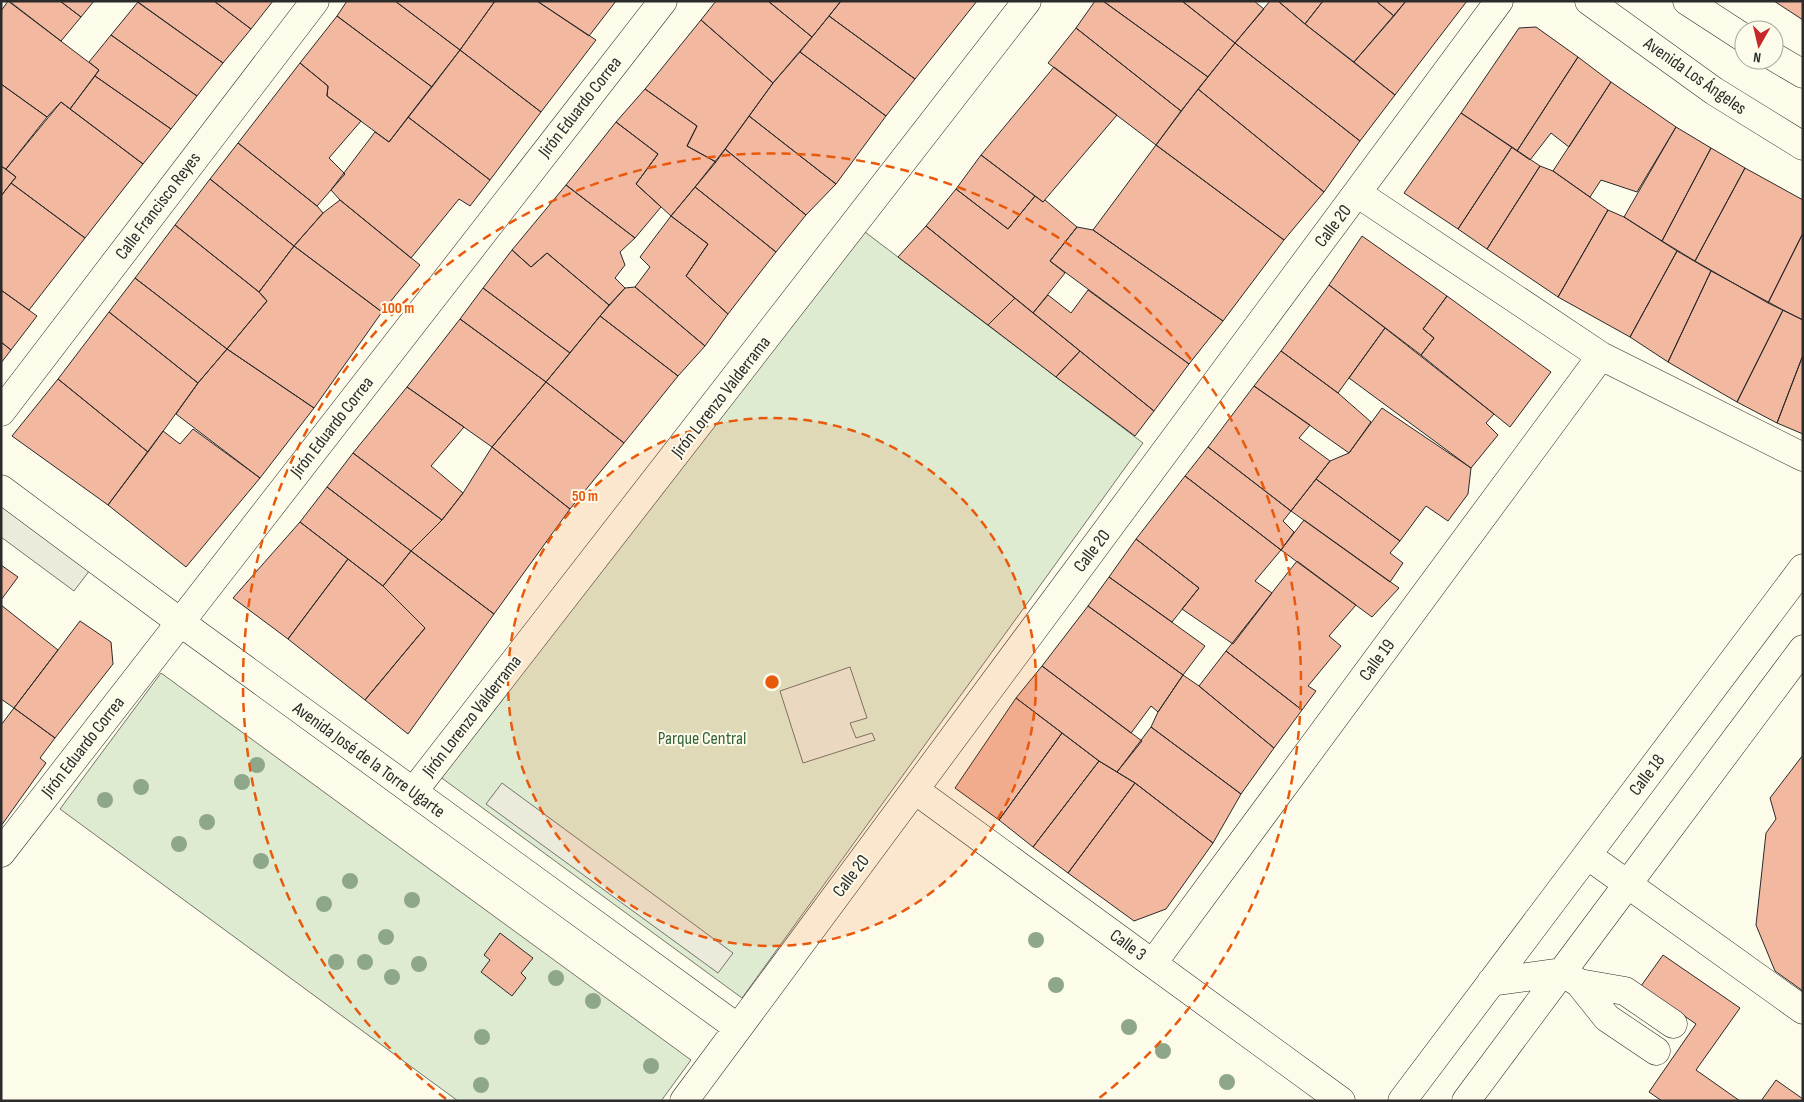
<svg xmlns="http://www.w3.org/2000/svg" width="1804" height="1102" viewBox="0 0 1804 1102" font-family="'Sofia Sans Condensed',sans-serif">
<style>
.green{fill:#deebd1;stroke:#74746e}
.parking{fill:#eceadb;stroke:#74746e}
.building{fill:#f2b8a0;stroke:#2b2b2b}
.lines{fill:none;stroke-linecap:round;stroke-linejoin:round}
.minor-casing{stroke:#2b2b2b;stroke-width:29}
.major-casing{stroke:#2b2b2b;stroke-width:29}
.minor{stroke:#fdfbea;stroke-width:28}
.major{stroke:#fdfbea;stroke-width:28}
.tree{fill:#8ea78a}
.ring{fill:none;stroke:#e8590c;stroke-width:2.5;stroke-dasharray:9 6}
.labels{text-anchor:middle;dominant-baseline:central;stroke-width:4;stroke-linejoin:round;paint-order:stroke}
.street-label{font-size:18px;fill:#2b2b2b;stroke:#fdfbea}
.park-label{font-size:18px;fill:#34623c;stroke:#fdfbea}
.centre{fill:#e8590c;stroke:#fdfbea;stroke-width:2.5}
.ring-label{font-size:15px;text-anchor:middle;font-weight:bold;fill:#e8590c;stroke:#fdfbea;stroke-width:4;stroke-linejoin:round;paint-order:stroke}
</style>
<rect width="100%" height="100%" fill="#fdfbea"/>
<path class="green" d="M865,232L1143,443L742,998L439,776Z
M161,673L691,1060L661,1101H458L60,809Z"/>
<path class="parking" d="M1,504L90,570L74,591L1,537Z
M850,667L867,718L850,723L856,738L872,733L875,740L803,763L780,691Z
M502,783L733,953L718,973L486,804Z"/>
<path class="building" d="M8,1L99,70L70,109L61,102L47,117L1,84V11Z
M9,1H60L81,17L61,41Z
M60,1H94L81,17Z
M136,1H214L251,29L223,63Z
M214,1H273L251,29Z
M347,1H395L460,50L432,87L337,16Z
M395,1H495L460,50Z
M495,1H537L596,40L541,112L460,50Z
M537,1H616L589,36Z
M716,1H768L812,37L773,83L701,20Z
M768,1H841L812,37Z
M841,1H977L915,79L829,16Z
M1095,1H1103L1208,77L1181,111L1076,28Z
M1103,1H1182L1235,43L1208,77Z
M1182,1H1254L1264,9L1235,43Z
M1270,1H1278L1305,24L1395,95L1360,141L1235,43Z
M1278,1H1323L1305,24Z
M1323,1H1376L1394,16L1354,62L1305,24Z
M1376,1H1406L1394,16Z
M1406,1H1467L1395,95L1354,62Z
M1774,1H1803V20Z
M138,2L223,63L197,96L111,35Z
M337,16L432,87L389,142L327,96L328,86L300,63Z
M829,16L915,79L886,116L800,52Z
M701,20L773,83L716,162L687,146L697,126L645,89Z
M1536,27L1578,57L1517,151L1461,113L1519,28Z
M1076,28L1181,111L1156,145L1048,63Z
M111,35L197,96L171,129L95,76L99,70L89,62Z
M1235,43L1360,141L1324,192L1198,89Z
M460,50L541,112L490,180L408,117Z
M800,52L886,116L836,184L749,116L773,83Z
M1578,57L1611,82L1569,147L1551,133L1530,160L1517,151Z
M300,63L328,86L327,96L361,121L329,158L345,174L317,206L238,143Z
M1054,67L1117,115L1043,202L981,155Z
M95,76L171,129L143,164L70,109Z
M1611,82L1676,127L1637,192L1601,180L1590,197L1553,171Z
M1,84L47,117L6,169L1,166Z
M645,89L697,126L687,146L716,162L671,216L636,184L658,154L616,122Z
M1198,89L1324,192L1284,240L1156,145Z
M61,102L143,164L85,238L11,183L16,177L6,169Z
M1461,113L1512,147L1458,229L1404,193Z
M749,116L836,184L806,215L725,149Z
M408,117L490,180L470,206L459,199L411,258L340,200L331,190L375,132L389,142Z
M616,122L658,154L636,184L661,207L635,238L566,185Z
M1676,127L1711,148L1662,241L1624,217Z
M238,143L317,206L323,213L294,246L210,179Z
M1156,145L1284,240L1223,321L1093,230Z
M1512,147L1540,166L1487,249L1458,229Z
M1711,148L1745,168L1695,261L1662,241Z
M725,149L806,215L776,252L695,187Z
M981,155L1035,196L1008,229L956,189Z
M1,166L16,177L1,196Z
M1540,166L1553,171L1608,210L1558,297L1487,249Z
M1745,168L1803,200V233L1768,303L1695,261Z
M210,179L294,246L259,292L175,225Z
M11,183L85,238L29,310L1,290V196Z
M566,185L635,238L620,252L625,265L615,278L625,288L609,305L547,253L531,267L512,250Z
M695,187L776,252L728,314L686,276L708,244L671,216Z
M956,189L1008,229L1035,196L1043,202L1045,200L1077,227L1050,261L1065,273L1033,313L926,226Z
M340,200L420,265L382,312L294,246L323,213Z
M1608,210L1624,217L1677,251L1630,337L1558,297Z
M671,216L708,244L686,276L728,314L705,346L635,287L650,267L640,257Z
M175,225L259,292L267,301L227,349L135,278Z
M926,226L1015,298L988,325L898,257Z
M1077,227L1093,230L1223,321L1189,364L1050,261Z
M1803,233V320L1768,303Z
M1362,236L1447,296L1423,329L1434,338L1421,355L1329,285Z
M294,246L382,312L314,408L227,349L267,301L259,292Z
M512,250L531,267L547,253L609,305L570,353L483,288Z
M1677,251L1711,271L1668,362L1630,337Z
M1711,271L1783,310L1737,402L1668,362Z
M135,278L227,349L198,383L109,312Z
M1329,285L1385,328L1338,393L1281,351Z
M635,287L705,346L678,376L600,316L625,288Z
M483,288L570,353L546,382L460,319Z
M1,290L37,316L11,350L1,342Z
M1088,290L1189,364L1154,411L1033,313L1048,295L1071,313Z
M1447,296L1551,372L1510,427L1421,355L1434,338L1423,329Z
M1015,298L1080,351L1056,377L988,325Z
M1783,310L1803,320V355L1777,423L1737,402Z
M109,312L198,383L148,452L58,379Z
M600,316L678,376L624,443L546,382Z
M460,319L546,382L492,447L407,387Z
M1385,328L1494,414L1486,423L1498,435L1471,468L1349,378Z
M1,342L11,350L1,363Z
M227,349L314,408L260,478L176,414L198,383Z
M1080,351L1154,411L1135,436L1056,377Z
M1281,351L1338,393L1371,422L1349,453L1254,386Z
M1803,355V434L1777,423Z
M58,379L148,452L108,505L12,436Z
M546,382L624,443L570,509L492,447Z
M1254,386L1310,425L1299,438L1330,461L1291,511L1208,447Z
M407,387L464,427L431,466L463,493L442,520L353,453Z
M1382,408L1471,468L1468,494L1448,521L1426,506L1400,541L1316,479L1330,461L1349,453Z
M193,429L260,478L186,567L108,505L163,431L180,444Z
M492,447L570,509L494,614L411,551L442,520L463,493Z
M1208,447L1291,511L1283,521L1294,532L1281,550L1185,476Z
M353,453L442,520L411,551L327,487Z
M1185,476L1281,550L1255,581L1272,593L1233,644L1182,609L1199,588L1136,539Z
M1316,479L1400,541L1390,553L1403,563L1390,582L1291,511Z
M327,487L411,551L383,586L300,522Z
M1304,520L1399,588L1372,617L1281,550Z
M300,522L348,559L288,639L233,598Z
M1136,539L1199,588L1172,622L1109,577Z
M411,551L494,614L408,734L365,700L425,628L383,586Z
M348,559L383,586L425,628L365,700L288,639Z
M1297,561L1356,605L1329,636L1341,646L1308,686L1316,691L1302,710L1226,651Z
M1,565L18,577L1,600Z
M1109,577L1205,646L1183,675L1088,606Z
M1,605L58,650L14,708L1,699Z
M1088,606L1183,675L1158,712L1151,706L1131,733L1042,666Z
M80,621L111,642L113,664L55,738L14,708Z
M1226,651L1302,710L1274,748L1199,686Z
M1042,666L1142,741L1117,772L1099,761L1016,698Z
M1183,675L1199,686L1274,748L1241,794L1151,727L1158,712Z
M1016,698L1062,733L999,820L955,788Z
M14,708L55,738L40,758L46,763L1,826V725Z
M1151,727L1241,794L1213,843L1135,783L1117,772Z
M1062,733L1099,761L1033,847L999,820Z
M1803,755V991L1775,971L1756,925L1766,833L1776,819L1770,798Z
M1099,761L1135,783L1068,873L1033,847Z
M1135,783L1213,843L1166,909L1134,921L1068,873Z
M500,933L533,958L521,973L526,978L512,996L481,972L490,960L484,955Z
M1663,955L1740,1008L1696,1070L1740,1101H1662L1649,1092L1696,1024L1641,986Z
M1776,1080L1803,1099V1101H1761Z"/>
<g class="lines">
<defs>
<path id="minor" d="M1357,193L1601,356L1803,457
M1,412L315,1
M1,489L180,622L738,1028
M915,790L1341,1101
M413,792L1027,1
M1,853L663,1
M1587,855L1803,1010
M1153,963L1601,356
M1491,982L1562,972L1803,649
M1579,983L1625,991L1673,1024
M684,1101L1499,1
M1402,1101L1803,568
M1466,1101L1562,972L1579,983L1607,1018L1656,1051"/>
<path id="major" d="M1589,1L1714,91L1803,146
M1687,1L1744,38
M1774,57L1803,74"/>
</defs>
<use href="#minor" class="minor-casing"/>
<use href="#major" class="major-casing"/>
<use href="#minor" class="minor"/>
<use href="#major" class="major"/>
</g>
<g class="tree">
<circle cx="257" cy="765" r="8"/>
<circle cx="242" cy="782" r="8"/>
<circle cx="141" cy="787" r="8"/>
<circle cx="105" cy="800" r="8"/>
<circle cx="207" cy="822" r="8"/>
<circle cx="179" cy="844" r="8"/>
<circle cx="261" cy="861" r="8"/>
<circle cx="350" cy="881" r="8"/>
<circle cx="412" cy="900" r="8"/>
<circle cx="324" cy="904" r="8"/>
<circle cx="386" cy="937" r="8"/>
<circle cx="1036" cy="940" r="8"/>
<circle cx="336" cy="962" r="8"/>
<circle cx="365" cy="962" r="8"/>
<circle cx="419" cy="964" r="8"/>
<circle cx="392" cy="977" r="8"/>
<circle cx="556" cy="978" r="8"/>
<circle cx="1056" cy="985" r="8"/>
<circle cx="593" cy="1001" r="8"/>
<circle cx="1129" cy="1027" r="8"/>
<circle cx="482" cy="1037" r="8"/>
<circle cx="1163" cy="1051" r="8"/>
<circle cx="651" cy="1066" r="8"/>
<circle cx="1227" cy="1082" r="8"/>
<circle cx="481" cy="1085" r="8"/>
</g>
<circle cx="772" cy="682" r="264" fill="#e8590c" fill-opacity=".12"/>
<g class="ring">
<circle cx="772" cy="682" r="264"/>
<path d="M446 1099A529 529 0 1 1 1098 1099"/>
</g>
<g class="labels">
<g class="street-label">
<text transform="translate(1695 76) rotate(35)">Avenida Los Ángeles</text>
<text transform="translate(580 107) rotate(-52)">Jirón Eduardo Correa</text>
<text transform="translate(158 206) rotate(-53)">Calle Francisco Reyes</text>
<text transform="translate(1333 226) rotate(-53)">Calle 20</text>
<text transform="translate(721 397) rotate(-52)">Jirón Lorenzo Valderrama</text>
<text transform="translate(332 427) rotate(-52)">Jirón Eduardo Correa</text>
<text transform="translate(1092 551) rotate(-53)">Calle 20</text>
<text transform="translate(1377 660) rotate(-54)">Calle 19</text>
<text transform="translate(472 716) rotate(-52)">Jirón Lorenzo Valderrama</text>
<text transform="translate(83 747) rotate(-52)">Jirón Eduardo Correa</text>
<text transform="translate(369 760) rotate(36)">Avenida José de la Torre Ugarte</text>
<text transform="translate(1647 775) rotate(-53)">Calle 18</text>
<text transform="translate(851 876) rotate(-53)">Calle 20</text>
<text transform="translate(1128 945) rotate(36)">Calle 3</text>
</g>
<g class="park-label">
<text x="702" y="738">Parque Central</text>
</g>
</g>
<circle cx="772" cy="682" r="8" class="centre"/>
<g class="ring-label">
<text x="398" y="313">100 m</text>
<text x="585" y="501">50 m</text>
</g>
<rect width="1804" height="1102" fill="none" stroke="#2b2b2b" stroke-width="5"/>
<g transform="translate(1759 45) rotate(188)"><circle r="24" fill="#fdfbea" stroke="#a9a89e"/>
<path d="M0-4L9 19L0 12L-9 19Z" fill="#c62828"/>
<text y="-8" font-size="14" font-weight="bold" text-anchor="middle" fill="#2b2b2b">N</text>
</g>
</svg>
